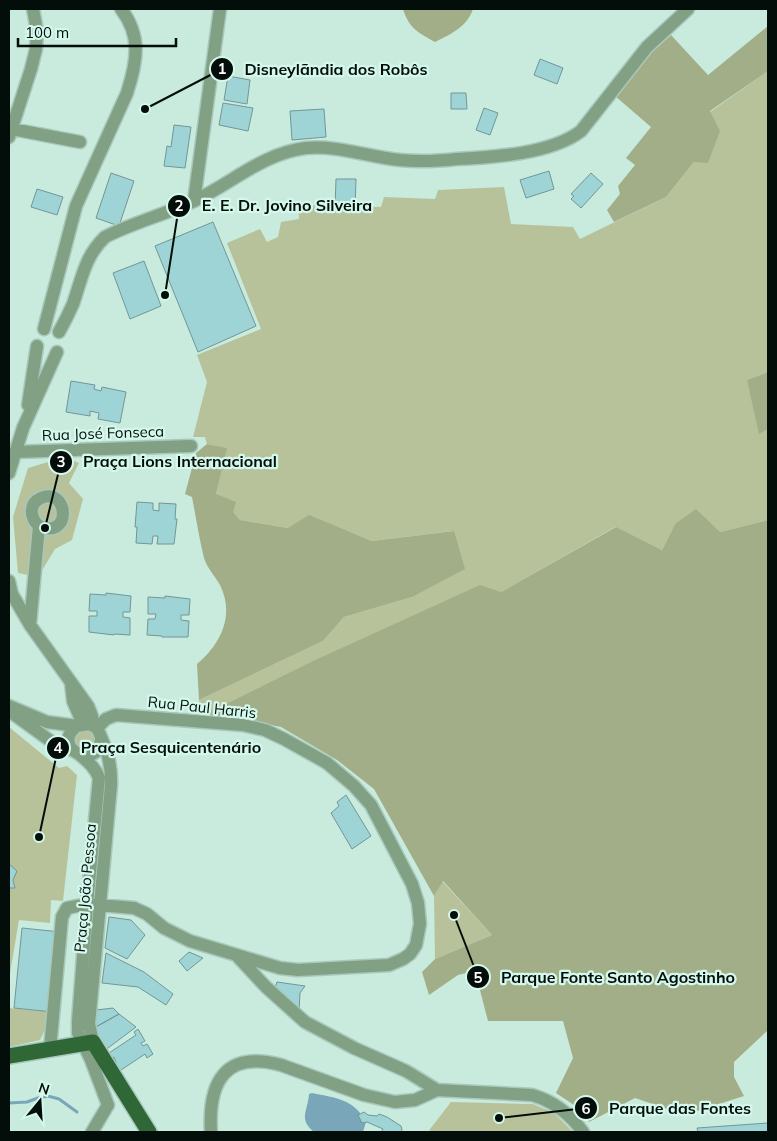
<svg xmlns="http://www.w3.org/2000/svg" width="777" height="1141" viewBox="0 0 777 1141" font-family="Mulish,sans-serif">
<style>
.green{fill:#b7c29b}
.forest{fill:#a2ae87}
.water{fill:#79a7b9}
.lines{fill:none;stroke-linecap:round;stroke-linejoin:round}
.stream{stroke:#79a7b9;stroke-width:3}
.building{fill:#9ed4d5;stroke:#729697}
.minor-casing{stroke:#a8c8bc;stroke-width:15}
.major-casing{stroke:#a8c8bc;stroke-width:18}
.minor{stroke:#82a084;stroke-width:12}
.major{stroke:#2f6736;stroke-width:15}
.labels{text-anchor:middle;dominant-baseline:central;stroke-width:4.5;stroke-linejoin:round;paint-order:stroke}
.street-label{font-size:15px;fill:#030e0a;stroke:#d5f8ec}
.leader{fill:none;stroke:#030e0a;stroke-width:2}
.callout-dot{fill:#030e0a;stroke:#d5f8ec;stroke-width:2}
.mark-label{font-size:15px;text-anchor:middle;font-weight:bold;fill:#fff}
.callout-label{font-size:16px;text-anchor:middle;font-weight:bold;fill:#030e0a;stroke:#d5f8ec;stroke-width:4.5;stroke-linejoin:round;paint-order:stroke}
</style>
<rect width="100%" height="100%" fill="#c8ebde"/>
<path class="green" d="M768,71V372L747,380L768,429V520L720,532L675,524L662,550L615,527L501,592L202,716L199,700L323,641L344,617L412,597L453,531L372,541L350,532L288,528L240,520L216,494L226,448L207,444L205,437H193L207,382L197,355L261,329L227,243L260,229L267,242L278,237L281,222L299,219L298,205L381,207L384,197L435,199L438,190L504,187L511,224L573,227L580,239L666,197L694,162L710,112Z
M65,457L79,463L69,483L83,499L72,540L55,549L38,577L18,573L13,517L28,468Z
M9,727L59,768L67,766L77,775L63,901L51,900L50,923L19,920L9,979Z
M75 740a10 10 0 1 1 20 0a10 10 0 1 1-20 0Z
M442,881L492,935L435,959L434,896Z
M9,1008L53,1012L40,1040L9,1047Z
M451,1102L533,1104L554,1113L573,1132H429L430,1129Z"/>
<path class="forest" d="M403,9H473C467,27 451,34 435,42C417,32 409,28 403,9Z
M768,26V71L710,111L720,131L708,163L694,162L666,197L614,222L607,210L620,194L618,186L635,165L626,158L651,127L615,96L650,54L671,35L708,75Z
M768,372V429L759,434L747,380Z
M207,444L227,448L216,494L236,502L233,512L240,520L288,528L309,515L372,541L454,531L465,569L412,597L344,617L323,641L199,700L197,664C221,644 235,615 220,585C215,576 207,568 204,558C199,538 196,517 192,497L185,494L196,453Z
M696,509L720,532L768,520V1030L734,1062V1077L744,1096L685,1115L635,1098L589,1122L574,1105L556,1093L573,1058L563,1021H488L475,971L458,975L429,995L422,972L435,959L492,935L443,881L434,896L374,789L337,760L281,727L246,720L202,716L311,662L480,585L501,592L616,527L662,550L675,524Z"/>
<path class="water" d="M312,1093C336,1098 354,1099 366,1122L363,1132H314C298,1119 308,1111 309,1094Z"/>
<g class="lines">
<path class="stream" d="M9,1103L27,1102L38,1098L48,1096L59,1099L77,1112"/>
</g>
<path class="building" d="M540,59L563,68L557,84L534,75Z
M228,76L250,80L247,104L224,100Z
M451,93H466L467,109H451Z
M223,103L253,108L248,131L219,125Z
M484,108L498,113L490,135L476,130Z
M324,109L326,137L292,140L290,111Z
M174,125L191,127L185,168L164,166L167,146L171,147Z
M549,171L554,189L526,198L520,180Z
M111,173L134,181L119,226L96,218Z
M591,173L603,184L581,208L571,199L574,196L571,194Z
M336,179H356L355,209L335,208Z
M37,189L63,197L57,215L31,207Z
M213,222L256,326L198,352L155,246Z
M144,261L161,306L130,319L113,273Z
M71,381L95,385L94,389L101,391L102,387L126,392L120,423L98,419L99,413L90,411V416L66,412Z
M137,502L153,503V510L159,511V503L176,504L175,519H177L174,544H157L158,536H153L152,544L136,543L137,527H135Z
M106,593L131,596L130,612H123V617L130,618V635L114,634V635L89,632V616H97V611H89L90,594L106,595Z
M165,596L190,599L189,615H181V620L189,621L188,637H162V636L147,635L148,619H155L156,614H148V597L165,598Z
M346,795L371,836L352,849L331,813L339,806L337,802Z
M9,864L17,871L13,880L15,888H9Z
M109,917L131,920L145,935L127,959L105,948Z
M22,928L61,932L53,1012L14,1008Z
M189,952L203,958L187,971L179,961Z
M106,953L144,972L173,994L166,1005L138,987L102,983Z
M277,982L305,986L300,993L299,1011L274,990Z
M113,1008L119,1014L94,1028L96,1010Z
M119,1014L136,1027L104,1051L94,1028Z
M138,1029L145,1041L141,1043L143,1046L147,1044L153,1054L147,1058L145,1054L118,1072L115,1068L117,1065L114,1057L111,1059L109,1053L136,1035L134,1032Z
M364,1112L368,1115L377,1116L379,1114L387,1117L401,1126L402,1130L401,1132H381L383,1129L367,1122L362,1123L358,1115Z
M768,1123V1132H698L697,1128Z"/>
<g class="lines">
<defs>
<path id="minor" d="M12,129L80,142
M9,137L31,69L36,49L37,31L33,9
M194,201L220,9
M44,329L76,206L127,93C137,62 142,36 121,9
M59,332C64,323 69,313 73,304C82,278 85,256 105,237C134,222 167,214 196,200C233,182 264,153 306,148C337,145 369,157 400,160C419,162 438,161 457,159C494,157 551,154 581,131L647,47L688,9
M28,405L37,346
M15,452L191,446
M9,473L23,428L57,352
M9,581L12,594L30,625L88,706L92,716L93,726
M30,625L39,526C30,518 28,504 41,498C68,486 73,540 39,526
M71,683L73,701L83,724
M9,706L47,722L77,726L89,724L97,728C106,747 112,764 111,785L89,1024L93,1042
M12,713L52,742L74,751
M77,726C49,747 98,773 101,739
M79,754C88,762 95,767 99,778L87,904L78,1021V1033L91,1060L108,1105
M237,956L266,987L305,1022L354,1048L406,1071L437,1090
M50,1049L62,917L67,908L87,904L134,908L147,914L164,928L190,941L280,968L298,970L389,965L403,959L410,954L416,945L420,924L418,903L412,884L371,805L354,786L327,763L284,739L265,730L243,725L116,715L106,719L97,728
M92,1132L108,1105
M211,1132C208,1082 225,1050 281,1065L364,1095L395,1102L415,1100L437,1090L532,1095C553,1101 570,1114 583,1132"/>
<path id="major" d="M9,1056L93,1042L149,1132"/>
</defs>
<use href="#minor" class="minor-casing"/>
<use href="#major" class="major-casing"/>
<use href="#minor" class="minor"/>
<use href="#major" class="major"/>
</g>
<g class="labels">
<g class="street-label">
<text transform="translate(103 433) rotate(-2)">Rua José Fonseca</text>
<text transform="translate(202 707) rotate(6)">Rua Paul Harris</text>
<text transform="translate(85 888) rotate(-85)">Praça João Pessoa</text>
</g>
</g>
<path class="leader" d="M145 109L222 69M165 295L179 206M45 528L61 462M39 837L58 748M454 915L478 977M499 1118L586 1108"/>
<g class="callout-dot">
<circle cx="145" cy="109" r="5"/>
<circle cx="165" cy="295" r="5"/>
<circle cx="45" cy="528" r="5"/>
<circle cx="39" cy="837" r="5"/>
<circle cx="454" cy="915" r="5"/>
<circle cx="499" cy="1118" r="5"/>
<circle cx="222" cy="69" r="12"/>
<circle cx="179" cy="206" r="12"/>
<circle cx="61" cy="462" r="12"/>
<circle cx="58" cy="748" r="12"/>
<circle cx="478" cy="977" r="12"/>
<circle cx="586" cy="1108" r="12"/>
</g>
<g class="mark-label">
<text x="222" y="74">1</text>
<text x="179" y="211">2</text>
<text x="61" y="467">3</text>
<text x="58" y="753">4</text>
<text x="478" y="983">5</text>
<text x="586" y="1114">6</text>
</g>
<g class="callout-label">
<text x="336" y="75">Disneylãndia dos Robôs</text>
<text x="287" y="211">E. E. Dr. Jovino Silveira</text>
<text x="180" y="467">Praça Lions Internacional</text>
<text x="171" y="753">Praça Sesquicentenário</text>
<text x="618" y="983">Parque Fonte Santo Agostinho</text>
<text x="680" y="1114">Parque das Fontes</text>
</g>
<rect width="777" height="1141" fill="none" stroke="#030e0a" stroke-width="20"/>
<g transform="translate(40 1101) rotate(18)" stroke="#d5f8ec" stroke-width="4" paint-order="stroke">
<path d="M0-4L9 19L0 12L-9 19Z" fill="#030e0a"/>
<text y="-8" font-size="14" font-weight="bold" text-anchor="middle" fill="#030e0a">N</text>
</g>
<path d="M18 38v8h158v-8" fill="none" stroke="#030e0a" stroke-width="2.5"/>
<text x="25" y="38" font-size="15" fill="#030e0a" stroke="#d5f8ec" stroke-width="4" paint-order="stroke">100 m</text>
</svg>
